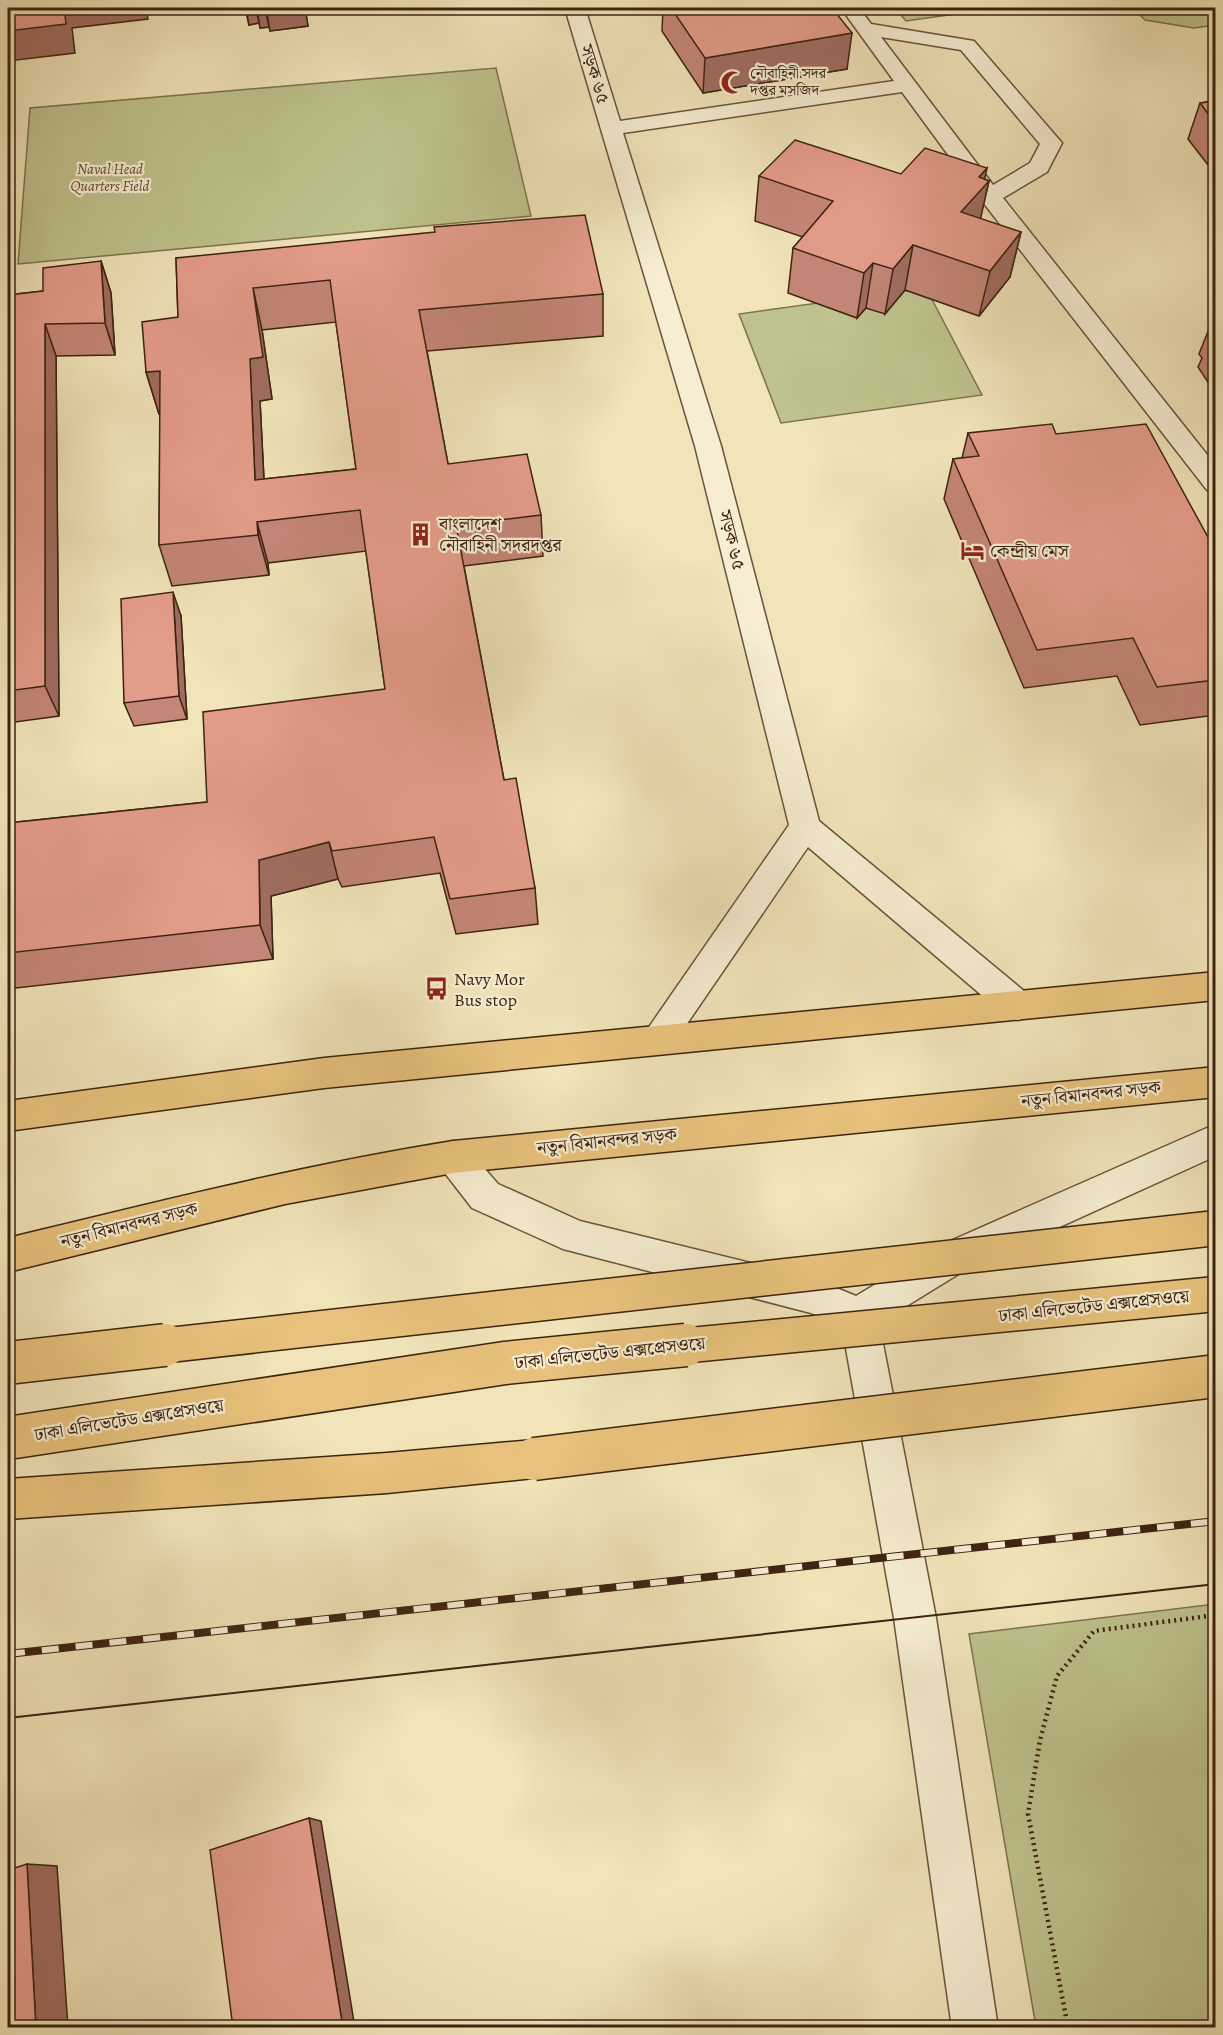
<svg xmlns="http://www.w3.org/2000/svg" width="1223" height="2035" viewBox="0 0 1223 2035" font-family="Alegreya,'Noto Serif Bengali',serif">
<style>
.green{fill:#bec28c;stroke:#7e724e;stroke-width:1.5}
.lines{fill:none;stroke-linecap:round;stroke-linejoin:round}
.minor-casing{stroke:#6a533b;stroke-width:3}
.highway-casing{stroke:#3d2311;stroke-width:3}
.path{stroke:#3d2311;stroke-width:4.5;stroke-dasharray:2 4;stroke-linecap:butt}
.minor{fill:#f6edd2;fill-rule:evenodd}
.highway{fill:#e8c27c;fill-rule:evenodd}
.tram{stroke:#3d2311;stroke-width:2}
.rail-casing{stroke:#3d2311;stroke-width:8}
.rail{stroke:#f6edd2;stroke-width:6;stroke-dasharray:17;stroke-linecap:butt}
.highway-bridge-far1-casing{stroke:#3d2311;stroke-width:37;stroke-linecap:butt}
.highway-bridge-casing{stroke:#3d2311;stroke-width:45;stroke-linecap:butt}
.highway-bridge-far1{stroke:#e8c27c;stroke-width:34}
.highway-bridge{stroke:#e8c27c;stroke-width:42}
.wall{fill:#c48677;stroke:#3d2311;stroke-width:1.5;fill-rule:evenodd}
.shaded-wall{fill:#a06d61;stroke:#3d2311;stroke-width:1.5}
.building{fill:#e49c8a;stroke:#3d2311;stroke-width:1.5;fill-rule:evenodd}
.labels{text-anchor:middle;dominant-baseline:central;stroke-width:4.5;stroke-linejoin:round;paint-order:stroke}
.far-poi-label{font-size:15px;fill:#3d2311;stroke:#f6edd2;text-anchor:start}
.far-park-label{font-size:15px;font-style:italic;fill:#5d4b30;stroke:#f6edd2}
.street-label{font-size:18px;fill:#3d2311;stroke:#f6edd2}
.poi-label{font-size:18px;fill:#3d2311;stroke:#f6edd2;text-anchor:start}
</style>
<rect width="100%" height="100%" fill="#f1e4b9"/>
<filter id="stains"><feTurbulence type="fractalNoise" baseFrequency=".00333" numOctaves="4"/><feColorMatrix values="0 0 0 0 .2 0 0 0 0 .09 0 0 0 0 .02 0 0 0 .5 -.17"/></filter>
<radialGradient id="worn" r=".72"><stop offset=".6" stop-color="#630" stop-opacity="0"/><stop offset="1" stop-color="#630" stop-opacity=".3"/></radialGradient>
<path class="green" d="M895,8H999L906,21Z
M1133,8H1215V25L1194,28L1145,20Z
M496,68L531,216L18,264L30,108Z
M926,288L982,395L781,423L739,314Z
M1215,1604V2027H1036L969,1634Z"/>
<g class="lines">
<defs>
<path id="minor" d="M565,8H585L620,121L894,81L841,8H859L871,24L974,41L1062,143L1047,172L1003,198L1216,466V492L1207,490L982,201L902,92L623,133L721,446L819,821L1030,996L1034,1006L1030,1016L1018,1020L1006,1016L808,847L669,1050L657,1054L645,1050L640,1040L789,825L695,446ZM881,37L961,50L1040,144L1030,163L993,185Z
M1216,1124V1156L965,1270L879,1323L936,1618L998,2028H952L894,1618L842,1326L811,1313L563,1249L472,1208L441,1168L436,1157L441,1146L453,1141L465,1146L498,1184L580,1221L812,1278L856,1296L939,1246Z"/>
<path id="highway" d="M1216,972V1000L324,1088L8,1131V1101L324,1058Z
M1216,1067V1097L453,1173L285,1204L8,1272V1238C156,1202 303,1165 453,1141Z
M534,1440L548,1445L553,1459L548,1473L534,1478L387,1493L8,1519V1479L387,1453Z"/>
</defs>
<use href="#minor" class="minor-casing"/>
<use href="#highway" class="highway-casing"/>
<path class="path" d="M1068,2028L1028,1814L1040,1740L1057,1676L1094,1631L1216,1615"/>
<use href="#minor" class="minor"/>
<use href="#highway" class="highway"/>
<path class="tram" d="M8,1718L1216,1584"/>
<defs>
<path id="rail" d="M8,1654L1216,1521"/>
</defs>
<use href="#rail" class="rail-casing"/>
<use href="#rail" class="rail"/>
<defs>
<path id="highway-bridge-far1" d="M151,1347L1216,1228
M670,1347L1216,1294"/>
<path id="highway-bridge" d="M8,1363L165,1345
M8,1438L505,1363L686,1345
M534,1459L1216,1376"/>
</defs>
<use href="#highway-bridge-far1" class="highway-bridge-far1-casing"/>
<use href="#highway-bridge" class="highway-bridge-casing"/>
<use href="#highway-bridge-far1" class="highway-bridge-far1"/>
<use href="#highway-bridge" class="highway-bridge"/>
</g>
<path class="wall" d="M245,8H308L309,13L306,14L308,26L270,31L269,27L260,28L259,23L249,25Z
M663,8H832L847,69L703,93L662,31Z
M1215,101V174L1188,139L1200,103Z
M901,174L985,179L989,181L980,219L1021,232L1010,277L979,316L905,290L885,314L866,308L857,318L788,293L793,248L803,237L755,221L759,176Z
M176,258L603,294V336L427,351L448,464L541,515L543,556L464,566L504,780L535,888L538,924L456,934L440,873L342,887L338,879L271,896L273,959L16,988L8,976V823L207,802L385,689L366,551L268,563L269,575L172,586L159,545L160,414H159L146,372L178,317ZM336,322L356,469L264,479L260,401L272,399L262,330Z
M101,261L111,293L115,355L56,356L59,716L8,723V295L43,291Z
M1215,318V393L1198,367L1202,358L1199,354L1213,319Z
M968,433L1056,434L1215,550V715L1140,725L1117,676L1024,688L944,499L953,459L962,458Z
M181,616L187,719L134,726L124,703Z"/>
<path class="shaded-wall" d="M64,8H146L148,19L72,28L75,53L8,61V31Z
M246,8H256L259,23L249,25Z
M257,8H265L269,27L260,28Z
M266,8H305L308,26L270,31Z
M852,33L847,69L703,93L705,58Z
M987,168L983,187L989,181L979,225L961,212L979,177Z
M1021,232L1010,277L979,316L990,271Z
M913,245L905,290L885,314L893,269Z
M101,261L111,293L115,355L105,323Z
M873,263L866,308L857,318L864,273Z
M253,288L262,330L272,399L260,401L266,521L255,480L250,359Z
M45,324L56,356L59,716L45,686Z
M160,371L172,412L159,414L146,372Z
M257,522L268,563L269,575L258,535Z
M173,592L181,616L187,719L179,696Z
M329,842L338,879L271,896L273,959L260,925L259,860Z
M309,1818L321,1821L355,2028H343Z
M27,1864L57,1866L68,2028H36Z"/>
<path class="building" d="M8,8H64L66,24L8,31Z
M671,8H832L852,33L705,58Z
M1215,101V123L1200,103Z
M795,140L901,174L925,148L987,168L979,177L989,181L961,212L1021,232L990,271L913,245L893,269L873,263L864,273L793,248L833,201L759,176Z
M585,215L603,294L419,310L448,464L527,454L541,515L456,525L504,780L516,778L535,888L450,899L434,837L332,851L329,842L259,860L260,925L8,953V823L207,802L203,712L385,689L360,510L257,522L258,535L159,545L160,371L146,372L142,322L178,317L176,258L435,232L434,227ZM330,280L356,469L255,480L250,359L263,357L253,288Z
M101,261L105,323L45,324V686L8,691V295L43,291V268Z
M1052,424L1056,434L1146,424L1215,550V680L1157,687L1133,638L1037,650L953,459L979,456L968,433Z
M173,592L179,696L124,703L121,599Z
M309,1818L343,2028H233L210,1850Z
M27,1864L36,2028H8V1870Z"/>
<defs>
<symbol id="mosque-bare" viewBox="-9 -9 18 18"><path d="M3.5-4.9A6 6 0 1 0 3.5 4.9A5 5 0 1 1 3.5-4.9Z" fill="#8f2418" stroke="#f6edd2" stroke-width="2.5" paint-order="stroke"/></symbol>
<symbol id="building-bare" viewBox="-9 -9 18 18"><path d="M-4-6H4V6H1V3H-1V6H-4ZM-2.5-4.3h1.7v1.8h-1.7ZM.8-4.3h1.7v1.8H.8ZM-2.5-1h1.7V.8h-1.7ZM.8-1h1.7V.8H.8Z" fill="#8f2418" stroke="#f6edd2" stroke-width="2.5" paint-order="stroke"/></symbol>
<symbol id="hotel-bare" viewBox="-9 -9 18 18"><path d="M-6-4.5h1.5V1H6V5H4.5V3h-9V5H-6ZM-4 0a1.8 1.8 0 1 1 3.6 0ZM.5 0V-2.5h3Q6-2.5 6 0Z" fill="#8f2418" stroke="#f6edd2" stroke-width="2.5" paint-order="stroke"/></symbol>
<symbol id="bus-bare" viewBox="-9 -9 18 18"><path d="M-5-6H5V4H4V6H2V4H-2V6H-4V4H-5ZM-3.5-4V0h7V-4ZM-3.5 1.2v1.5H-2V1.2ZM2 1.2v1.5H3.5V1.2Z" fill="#8f2418" stroke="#f6edd2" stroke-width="2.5" paint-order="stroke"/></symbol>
</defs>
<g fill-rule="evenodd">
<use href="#mosque-bare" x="716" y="66" width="33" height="33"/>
<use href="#building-bare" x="404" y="518" width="33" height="33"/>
<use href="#hotel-bare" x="956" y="534" width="33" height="33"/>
<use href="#bus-bare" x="420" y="972" width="33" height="33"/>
</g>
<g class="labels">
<g class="far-poi-label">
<text x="750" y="73">নৌবাহিনী সদর<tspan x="750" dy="17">দপ্তর মসজিদ</tspan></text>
</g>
<g class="far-park-label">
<text x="110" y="169">Naval Head<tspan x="110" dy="17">Quarters Field</tspan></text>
</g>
<g class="street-label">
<text transform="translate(595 74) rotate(73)">সড়ক ৬৫</text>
<text transform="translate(732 540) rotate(76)">সড়ক ৬৫</text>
<text transform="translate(1091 1094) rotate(-6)">নতুন বিমানবন্দর সড়ক</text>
<text transform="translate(607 1141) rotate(-6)">নতুন বিমানবন্দর সড়ক</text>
<text transform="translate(129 1225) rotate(-14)">নতুন বিমানবন্দর সড়ক</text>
<text transform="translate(1094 1306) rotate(-6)">ঢাকা এলিভেটেড এক্সপ্রেসওয়ে</text>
<text transform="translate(610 1353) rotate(-6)">ঢাকা এলিভেটেড এক্সপ্রেসওয়ে</text>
<text transform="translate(129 1420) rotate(-9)">ঢাকা এলিভেটেড এক্সপ্রেসওয়ে</text>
</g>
<g class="poi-label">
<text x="439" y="524">বাংলাদেশ<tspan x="439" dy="21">নৌবাহিনী সদরদপ্তর</tspan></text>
<text x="990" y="551">কেন্দ্রীয় মেস</text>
<text x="454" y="979">Navy Mor<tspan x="454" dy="21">Bus stop</tspan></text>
</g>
</g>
<rect width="1223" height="2035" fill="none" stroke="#f1e4b9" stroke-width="30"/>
<rect x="9" y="9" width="1205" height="2017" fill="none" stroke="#3d2311" stroke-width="3"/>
<rect x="15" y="15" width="1193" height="2005" fill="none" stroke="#3d2311" stroke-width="1.5"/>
<rect width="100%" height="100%" filter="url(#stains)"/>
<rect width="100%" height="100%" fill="url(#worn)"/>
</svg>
